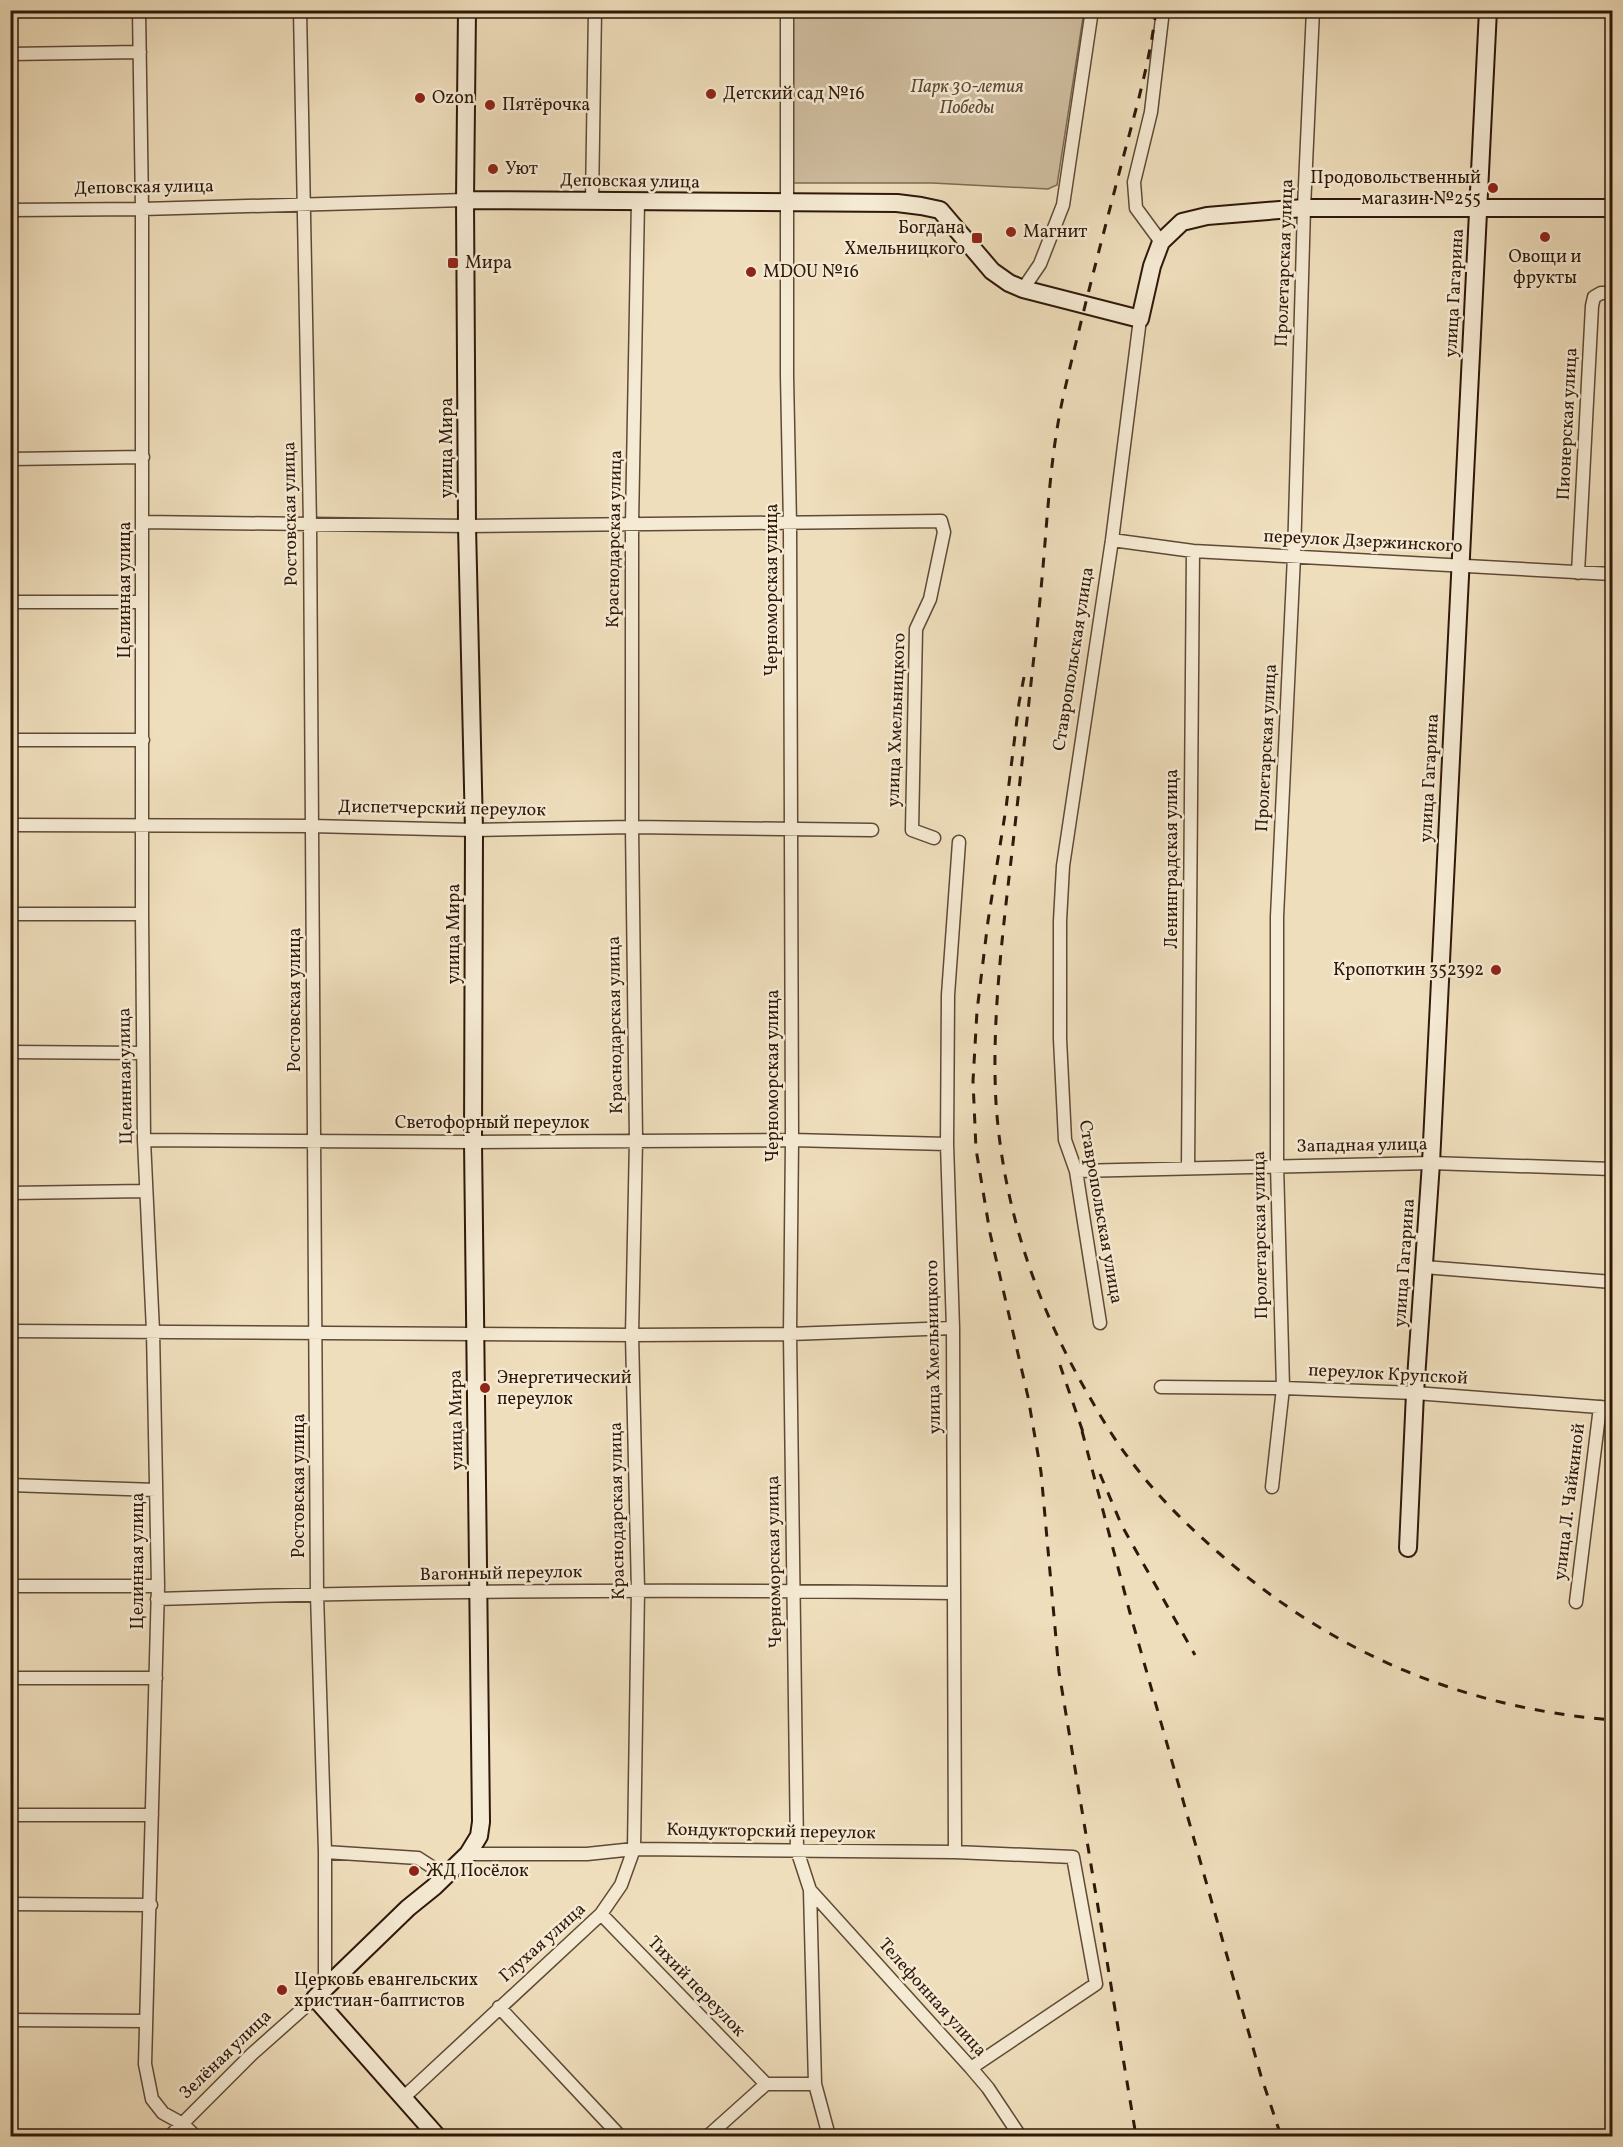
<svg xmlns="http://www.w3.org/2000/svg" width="1623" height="2147" viewBox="0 0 1623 2147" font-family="Vollkorn,serif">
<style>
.green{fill:#cebc9e;stroke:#7e6a54;stroke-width:1.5}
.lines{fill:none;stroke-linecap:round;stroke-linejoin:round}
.street-casing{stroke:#5f4a36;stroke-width:15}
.secondary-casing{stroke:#2f180a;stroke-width:20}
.street{stroke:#f5ead3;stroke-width:12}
.secondary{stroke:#f5ead3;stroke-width:16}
.rail{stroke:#2f180a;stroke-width:3;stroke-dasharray:10 10;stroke-linecap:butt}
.poi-dot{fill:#8f2418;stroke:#f5ead3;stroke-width:2}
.labels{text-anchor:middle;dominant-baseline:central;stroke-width:5;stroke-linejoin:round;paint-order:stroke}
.park-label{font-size:18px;font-style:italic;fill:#5f4936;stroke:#f5ead3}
.poi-label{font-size:18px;fill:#2f180a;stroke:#f5ead3;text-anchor:start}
.street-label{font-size:18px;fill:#2f180a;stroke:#f5ead3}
</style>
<rect width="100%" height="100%" fill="#efdebc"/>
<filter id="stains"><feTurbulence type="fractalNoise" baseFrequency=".00333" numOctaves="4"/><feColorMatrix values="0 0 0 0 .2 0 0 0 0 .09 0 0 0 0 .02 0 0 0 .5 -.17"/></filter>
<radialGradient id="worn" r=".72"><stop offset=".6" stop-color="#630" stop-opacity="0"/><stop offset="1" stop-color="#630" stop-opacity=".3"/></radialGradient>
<path class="green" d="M792,11H1084L1057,185L1048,189L932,183H791Z"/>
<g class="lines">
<defs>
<path id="street" d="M139,10L142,209V914L144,1140L153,1331L158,1586L145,2064L152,2099L163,2113L183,2124L195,2136
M300,10L310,524L317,1594L325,1852V1989
M787,10V376L790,524L792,1140L790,1334L797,1850L810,1890L815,2084L829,2136
M10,54L140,52
M592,201L595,10
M10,210L142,209L465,200
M1161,242L1136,208L1134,182L1151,112L1163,10
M1023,289L1040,264L1063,205L1092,10
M10,459L143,457
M143,522L467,526L941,521L944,532L930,599L916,629L912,830L934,838
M1112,540L1193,551L1612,574
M1578,573L1592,306L1594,297L1601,293H1612
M10,602H142
M10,740H143
M10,825L311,826L474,830L632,827L872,830
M10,914H142
M10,1052L143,1053
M144,1140L473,1142L792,1140L947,1144
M1188,1168L1193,551
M1076,1171L1431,1163L1612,1169
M10,1193L146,1191
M1424,1267L1612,1282
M1100,1323L1076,1171L1065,1140L1060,1039V921L1063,866L1112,540L1140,319
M10,1331L632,1335L790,1334L953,1328
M1161,1387L1283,1388L1415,1393L1612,1408
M10,1485L156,1490
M1272,1487L1283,1388L1277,1165V917L1294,556L1304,208L1313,10
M10,1586H158
M157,1599C423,1590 688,1589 953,1593
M1576,1602L1600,1407
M10,1678H156
M10,1815H152
M325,1852L418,1858L446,1876
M955,1852L953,1328L947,1144L948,995L959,842
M468,1854H587L634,1849L955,1852L1073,1857L1096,1984L971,2068
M810,1890L971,2068L988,2088L1020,2136
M10,1904L151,1905
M601,1914L766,2084
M499,2007L620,2136
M10,2020L145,2021
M403,2098L601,1914L621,1885L634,1849L638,1590L632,1335L636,1140L632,827V524L638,201
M170,2136L252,2054L315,1998
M708,2136L766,2084H815"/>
<path id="secondary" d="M465,200L897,203L921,206L940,210L992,271L1009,283L1023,289L1140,319L1152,266L1161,242L1182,222L1207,216L1304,208H1612
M1408,1548L1415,1393L1431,1163L1488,10
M437,2136L315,1998L408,1908L434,1887L468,1854L479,1836L481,1822L473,1142L474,830L467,526L465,200L467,10"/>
</defs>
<use href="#street" class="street-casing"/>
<use href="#secondary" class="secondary-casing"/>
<use href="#street" class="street"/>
<use href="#secondary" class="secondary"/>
<path class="rail" d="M1156,10C1150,62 1135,112 1122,162C1102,239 1082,315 1064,393C1051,450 1048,509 1043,567C1039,615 1033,663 1028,711C1021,769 1015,828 1008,886C1000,957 992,1031 996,1103C1003,1207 1036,1305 1089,1396C1102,1419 1117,1444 1134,1465C1159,1498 1189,1527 1220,1554C1332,1653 1464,1708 1612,1720
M1024,677L1019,703L1006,808L988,921L977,1011L973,1081L976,1149L990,1233L1028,1397L1041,1472L1059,1672L1136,2136
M1060,1365L1085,1438
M1082,1431L1130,1613L1261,2076L1281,2136
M1100,1474L1122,1526L1195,1655"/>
</g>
<g class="poi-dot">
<circle cx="711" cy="94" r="6"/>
<circle cx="420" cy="98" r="6"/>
<circle cx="490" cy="105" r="6"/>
<circle cx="493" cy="169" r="6"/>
<circle cx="1493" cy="188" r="6"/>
<circle cx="1011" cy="232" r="6"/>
<circle cx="1545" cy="237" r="6"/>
<rect x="971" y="232" width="12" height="12" rx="3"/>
<rect x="447" y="257" width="12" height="12" rx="3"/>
<circle cx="751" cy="272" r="6"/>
<circle cx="1496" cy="970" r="6"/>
<circle cx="485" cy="1388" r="6"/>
<circle cx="414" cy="1871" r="6"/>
<circle cx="282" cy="1990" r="6"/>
</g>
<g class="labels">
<g class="park-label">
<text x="967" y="87">Парк 30-летия<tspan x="967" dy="21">Победы</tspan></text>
</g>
<g class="poi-label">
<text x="723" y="94">Детский сад №16</text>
<text x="432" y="98">Ozon</text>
<text x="502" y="105">Пятёрочка</text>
<text x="505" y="169">Уют</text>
<text x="1481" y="178" text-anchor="end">Продовольственный<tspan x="1481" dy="21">магазин №255</tspan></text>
<text x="965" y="228" text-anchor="end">Богдана<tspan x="965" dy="21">Хмельницкого</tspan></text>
<text x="1023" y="232">Магнит</text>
<text x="1545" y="257" text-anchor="middle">Овощи и<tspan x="1545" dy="21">фрукты</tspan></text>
<text x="465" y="263">Мира</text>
<text x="763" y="272">MDOU №16</text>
<text x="1484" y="970" text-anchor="end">Кропоткин 352392</text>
<text x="497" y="1378">Энергетический<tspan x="497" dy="21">переулок</tspan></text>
<text x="426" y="1871">ЖД Посёлок</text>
<text x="294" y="1980">Церковь евангельских<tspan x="294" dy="21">христиан-баптистов</tspan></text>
</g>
<g class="street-label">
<text transform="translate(630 182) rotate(1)">Деповская улица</text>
<text transform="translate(144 188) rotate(-1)">Деповская улица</text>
<text transform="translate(1285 263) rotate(-88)">Пролетарская улица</text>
<text transform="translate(1455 293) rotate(-87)">улица Гагарина</text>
<text transform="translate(1568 424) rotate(-87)">Пионерская улица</text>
<text transform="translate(447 448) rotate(-90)">улица Мира</text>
<text transform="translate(291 514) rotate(-91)">Ростовская улица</text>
<text transform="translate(615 539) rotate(-89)">Краснодарская улица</text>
<text transform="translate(1363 542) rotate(3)">переулок Дзержинского</text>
<text transform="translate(125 590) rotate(-90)">Целинная улица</text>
<text transform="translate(772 590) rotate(-90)">Черноморская улица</text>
<text transform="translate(1074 659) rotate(-81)">Ставропольская улица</text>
<text transform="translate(897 720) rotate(-88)">улица Хмельницкого</text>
<text transform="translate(1267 748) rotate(-87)">Пролетарская улица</text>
<text transform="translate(1430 778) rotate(-87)">улица Гагарина</text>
<text transform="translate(442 809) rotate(1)">Диспетчерский переулок</text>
<text transform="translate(1172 859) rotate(-90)">Ленинградская улица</text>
<text transform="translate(454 934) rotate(-90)">улица Мира</text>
<text transform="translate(295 1000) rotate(-90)">Ростовская улица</text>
<text transform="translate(616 1025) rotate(-91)">Краснодарская улица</text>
<text transform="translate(126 1076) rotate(-91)">Целинная улица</text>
<text transform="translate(773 1076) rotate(-90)">Черноморская улица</text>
<text x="492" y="1123">Светофорный переулок</text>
<text transform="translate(1362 1146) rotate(-1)">Западная улица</text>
<text transform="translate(1100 1212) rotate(80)">Ставропольская улица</text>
<text transform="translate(1261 1235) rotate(-91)">Пролетарская улица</text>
<text transform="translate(1405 1263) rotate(-86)">улица Гагарина</text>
<text transform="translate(934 1347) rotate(-91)">улица Хмельницкого</text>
<text transform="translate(1388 1375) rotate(3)">переулок Крупской</text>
<text transform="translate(457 1420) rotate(-91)">улица Мира</text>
<text transform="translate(299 1486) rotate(-90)">Ростовская улица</text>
<text transform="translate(1570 1502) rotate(-83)">улица Л. Чайкиной</text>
<text transform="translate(618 1511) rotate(-91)">Краснодарская улица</text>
<text transform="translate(138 1561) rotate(-90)">Целинная улица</text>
<text transform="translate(775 1562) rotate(-91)">Черноморская улица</text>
<text transform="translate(501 1574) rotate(-1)">Вагонный переулок</text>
<text transform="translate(771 1832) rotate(1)">Кондукторский переулок</text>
<text transform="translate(543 1943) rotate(-42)">Глухая улица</text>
<text transform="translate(696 1987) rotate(46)">Тихий переулок</text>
<text transform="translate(932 1998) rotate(48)">Телефонная улица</text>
<text transform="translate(226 2055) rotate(-44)">Зелёная улица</text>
</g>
</g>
<rect width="1623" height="2147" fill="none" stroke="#efdebc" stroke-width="36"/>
<rect x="12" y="12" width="1599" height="2123" fill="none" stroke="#2f180a" stroke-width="3"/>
<rect x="18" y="18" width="1587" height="2111" fill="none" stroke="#2f180a" stroke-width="1.5"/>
<rect width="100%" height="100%" filter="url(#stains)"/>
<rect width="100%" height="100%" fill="url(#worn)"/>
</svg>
